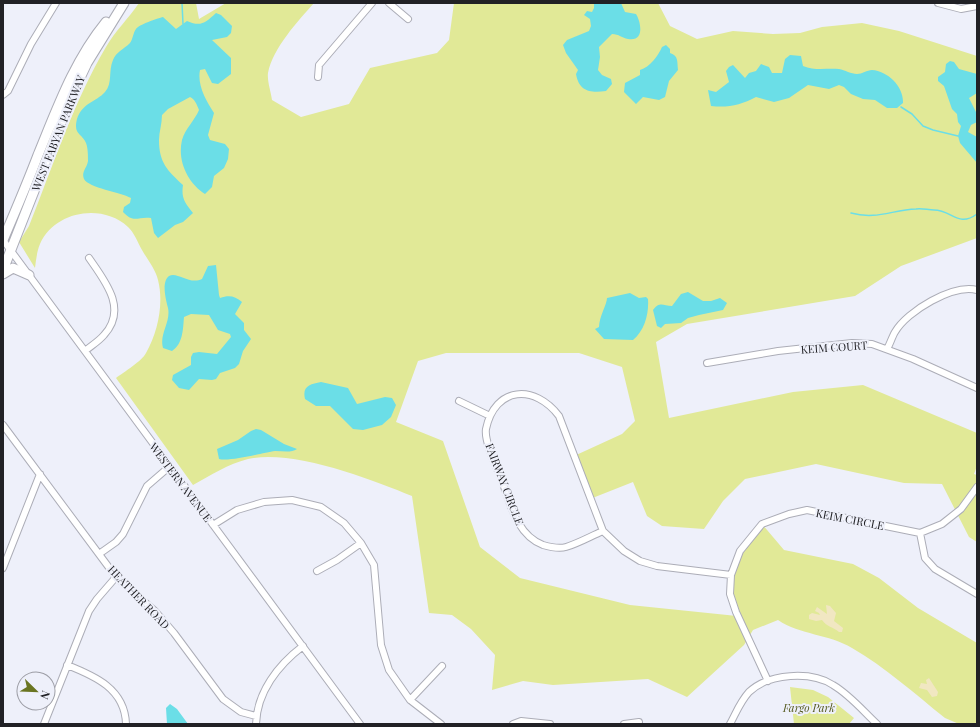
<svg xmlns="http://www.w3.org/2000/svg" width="980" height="727" viewBox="0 0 980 727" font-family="'Playfair Display',serif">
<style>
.green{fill:#e1e997}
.sand{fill:#f1e7c2}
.water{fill:#6bdee7}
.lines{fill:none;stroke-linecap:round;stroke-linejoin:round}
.stream{stroke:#6bdee7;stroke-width:1.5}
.street-casing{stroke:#acadb7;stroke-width:8}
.secondary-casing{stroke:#acadb7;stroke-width:11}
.street{stroke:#fff;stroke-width:6}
.secondary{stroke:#fff;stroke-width:9}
.labels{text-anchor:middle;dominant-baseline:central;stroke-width:4;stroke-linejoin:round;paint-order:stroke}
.street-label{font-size:11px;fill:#212125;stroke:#eef0fa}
.park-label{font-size:11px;font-style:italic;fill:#53571b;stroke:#eef0fa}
</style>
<rect width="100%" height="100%" fill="#eef0fa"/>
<path class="green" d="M139,3H196L199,19L226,3H314C298,21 273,48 268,73C267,81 271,92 272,100L301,117L349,104L370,68L437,53L449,40L454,3H658L670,26L697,39L733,31L773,34L800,33L822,27L862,23L899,31L977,56V238L901,266L855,296L687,324L656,342L669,418L793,392L863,385L977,433V466L974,474L977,475V542L969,537L942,484L904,483L816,464L745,479L723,501L704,529L662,526L647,516L633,482L590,499L574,456L622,434L635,421L622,367L579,353H446L418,361L396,422L443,441L480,547L520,578L630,605L737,616C723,571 734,559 762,524L784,550L853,564L879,578L918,608L977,643V724H959L945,718C915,694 885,667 852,648C829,634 800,635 778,620L753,630L744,645L687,697L648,679L553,685L523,681L492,690L495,655L471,629L452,615L429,613L412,496C370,479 293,449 248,459C228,464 211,475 193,485L116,378C124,372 142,361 146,353C158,332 164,303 158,280C156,270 147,259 142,250C138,243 134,232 128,227C102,203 55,211 40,244C37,251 36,260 35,268L19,242L29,226C53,166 73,103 106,47C115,31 129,18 139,3Z
M790,687L813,690L828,697L854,718L849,724H794Z"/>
<path class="sand" d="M826,605L830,606L836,613L834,621L843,628L842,632H839C833,627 827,627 822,620L816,621L809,619V615L812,613L820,615L819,613L815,611L817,607L827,614Z
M929,678L938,692L937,696L932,697L927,690L919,688L921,683L927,684L926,680Z"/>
<path class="water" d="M594,3H621L625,12L636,14C641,22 645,42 628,39C622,38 619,34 612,34L599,47L600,57L598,70L602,75L611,79L612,84L606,91C591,93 579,92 576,74L578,70L566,53L563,45L567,40L589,31L591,26L590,19L584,15L587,11L592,12L594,8Z
M216,13L221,15L232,26L231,33L227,37L212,40L231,58V74L218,84L212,83L205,69L200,70C197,85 206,101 214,113L208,135L210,140L225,144L229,149L228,159L224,168L214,176L212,187L205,194C188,183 177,161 182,140C185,129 195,120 199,110C197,105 195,99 190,97L168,109L162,115C162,124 159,132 159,140C159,163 168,171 183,185C181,198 185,203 193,213L183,222L175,225L158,238L154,233L151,218C138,216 134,224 123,212L124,207L130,203L131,198C120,192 89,188 84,179C81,172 87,168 88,161C88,156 88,148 86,143C82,133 73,135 77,119C82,103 96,102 105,92C113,83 108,71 113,60C116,52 124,49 130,43C133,39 133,33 136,29C138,25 158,18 163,17L176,29L187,21C201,27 205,23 216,13Z
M666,45L670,49V53C679,56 677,62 678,70L669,81L665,97L659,100L643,97L636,104L624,92L625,83L640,75V70C650,67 658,56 662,47Z
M790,55L801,56L803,66C815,71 826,68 839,69C845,70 851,74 857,74C862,74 867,70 872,70C888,71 904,87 903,103L897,108H887L875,100L863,99L851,94L844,87L839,85L829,89L808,85L789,98L774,102L756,97C741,105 728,108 711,106L708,90L716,92L729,82L726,71L729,67L733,65L745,78L749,73L756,71L761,64L769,67L772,73H782L785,59Z
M950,61L954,62L959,69L977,74V93L969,98L976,112L977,122L971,125L968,132L977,137V163L960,143L958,136L961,126L958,122L957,114L952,109L944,86L938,81V77L945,72L946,64Z
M216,265L219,295L220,298C229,295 235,296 242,302L235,314L244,323V330L251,339L243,351L239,364L235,368L220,373L216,379L212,380L199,379L189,390L179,388L172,380L173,375L191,365V357L193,353L199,352L217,354L231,337L230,334L218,330L209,315L191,314L184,317C183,329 183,344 172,351L163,348C159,334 171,322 168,308C166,300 161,282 169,276C177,271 189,285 202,279L208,266Z
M688,292L703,301H711L720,298L727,303L723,310L699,315L688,318L681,323L665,324L661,328L657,326L653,310C660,301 663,306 672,306L681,294Z
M630,293L639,298L646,297L648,299C649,313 645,330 633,340L604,339L595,329L599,327C599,317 607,304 607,298Z
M321,382L348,388L357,404L385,397L392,398L396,405L391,417L382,425L363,430L353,429L330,406H316L305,399C302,386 310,384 321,382Z
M256,429L261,430L284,444L297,449C291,453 283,451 275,451C262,453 229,462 219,459L217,449L238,440L251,431Z
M170,704L177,709L188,724H167L166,708Z"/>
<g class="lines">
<path class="stream" d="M182,3L183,24
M901,107L912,114L923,126L933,130L958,136
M851,213C876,220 892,210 916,209C922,208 928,210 934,210C952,210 958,228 977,214"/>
<defs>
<path id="street" d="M389,3L408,19
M938,3L961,9L977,6
M318,77L319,65L372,3
M3,95L8,91L31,44L56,3
M3,240L360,724
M887,349C890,344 892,337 895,332C907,311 953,284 977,290
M85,351C91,346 99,341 104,335C128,309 105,281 89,258
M707,363L778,351L852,343L872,344L913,359L977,388
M459,401L490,416
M3,425L116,577L155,611L174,633L223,699L241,712L256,716
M213,525L237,510L264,502L292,500L321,507L344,523L361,543L374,565L381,645L389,670L410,700L441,724
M603,531C591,536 579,543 566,547C559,549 550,547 543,545C516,535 510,502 501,478C496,466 484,441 486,429C495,386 535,384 559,416L603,531L624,551L640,561L657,566L731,575
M920,533L925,558L935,569L977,594
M99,554L116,542L123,534L147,486L169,467
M3,568L40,474
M317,571L337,560L361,543
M67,665C95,676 125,689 126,724
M768,681L736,612L730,594L731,575L740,551L762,524L789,514L807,510L920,533L942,524L961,509L977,487
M410,700L442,666
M44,724L89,611L97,599L116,577
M256,724C257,692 278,665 303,646
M513,724L521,721L550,724
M624,724L639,722
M730,724C736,713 740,702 749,692C769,673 811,671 833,685C850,695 863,711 877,724"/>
<path id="secondary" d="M3,240C15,212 27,184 38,155C57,109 74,61 106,22
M3,270L71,97L87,63L124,3
M3,274L13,268L29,275"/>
</defs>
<use href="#street" class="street-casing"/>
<use href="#secondary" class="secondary-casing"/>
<use href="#street" class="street"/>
<use href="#secondary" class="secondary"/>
</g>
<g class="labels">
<g class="street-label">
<text transform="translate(58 133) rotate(-68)">WEST FABYAN PARKWAY</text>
<text transform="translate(834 347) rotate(-4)">KEIM COURT</text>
<text transform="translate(181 482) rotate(53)">WESTERN AVENUE</text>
<text transform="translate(505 484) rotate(69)">FAIRWAY CIRCLE</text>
<text transform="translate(850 519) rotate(11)">KEIM CIRCLE</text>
<text transform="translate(139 597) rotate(46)">HEATHER ROAD</text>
</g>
<g class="park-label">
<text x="809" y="707">Fargo Park</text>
</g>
</g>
<rect width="980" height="727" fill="none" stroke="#212125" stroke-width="8"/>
<g transform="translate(36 691) rotate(113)"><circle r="19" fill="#eef0fa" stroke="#9c9da5"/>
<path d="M0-3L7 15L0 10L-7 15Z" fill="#6a7521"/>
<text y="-6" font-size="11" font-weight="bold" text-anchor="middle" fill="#212125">N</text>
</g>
</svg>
